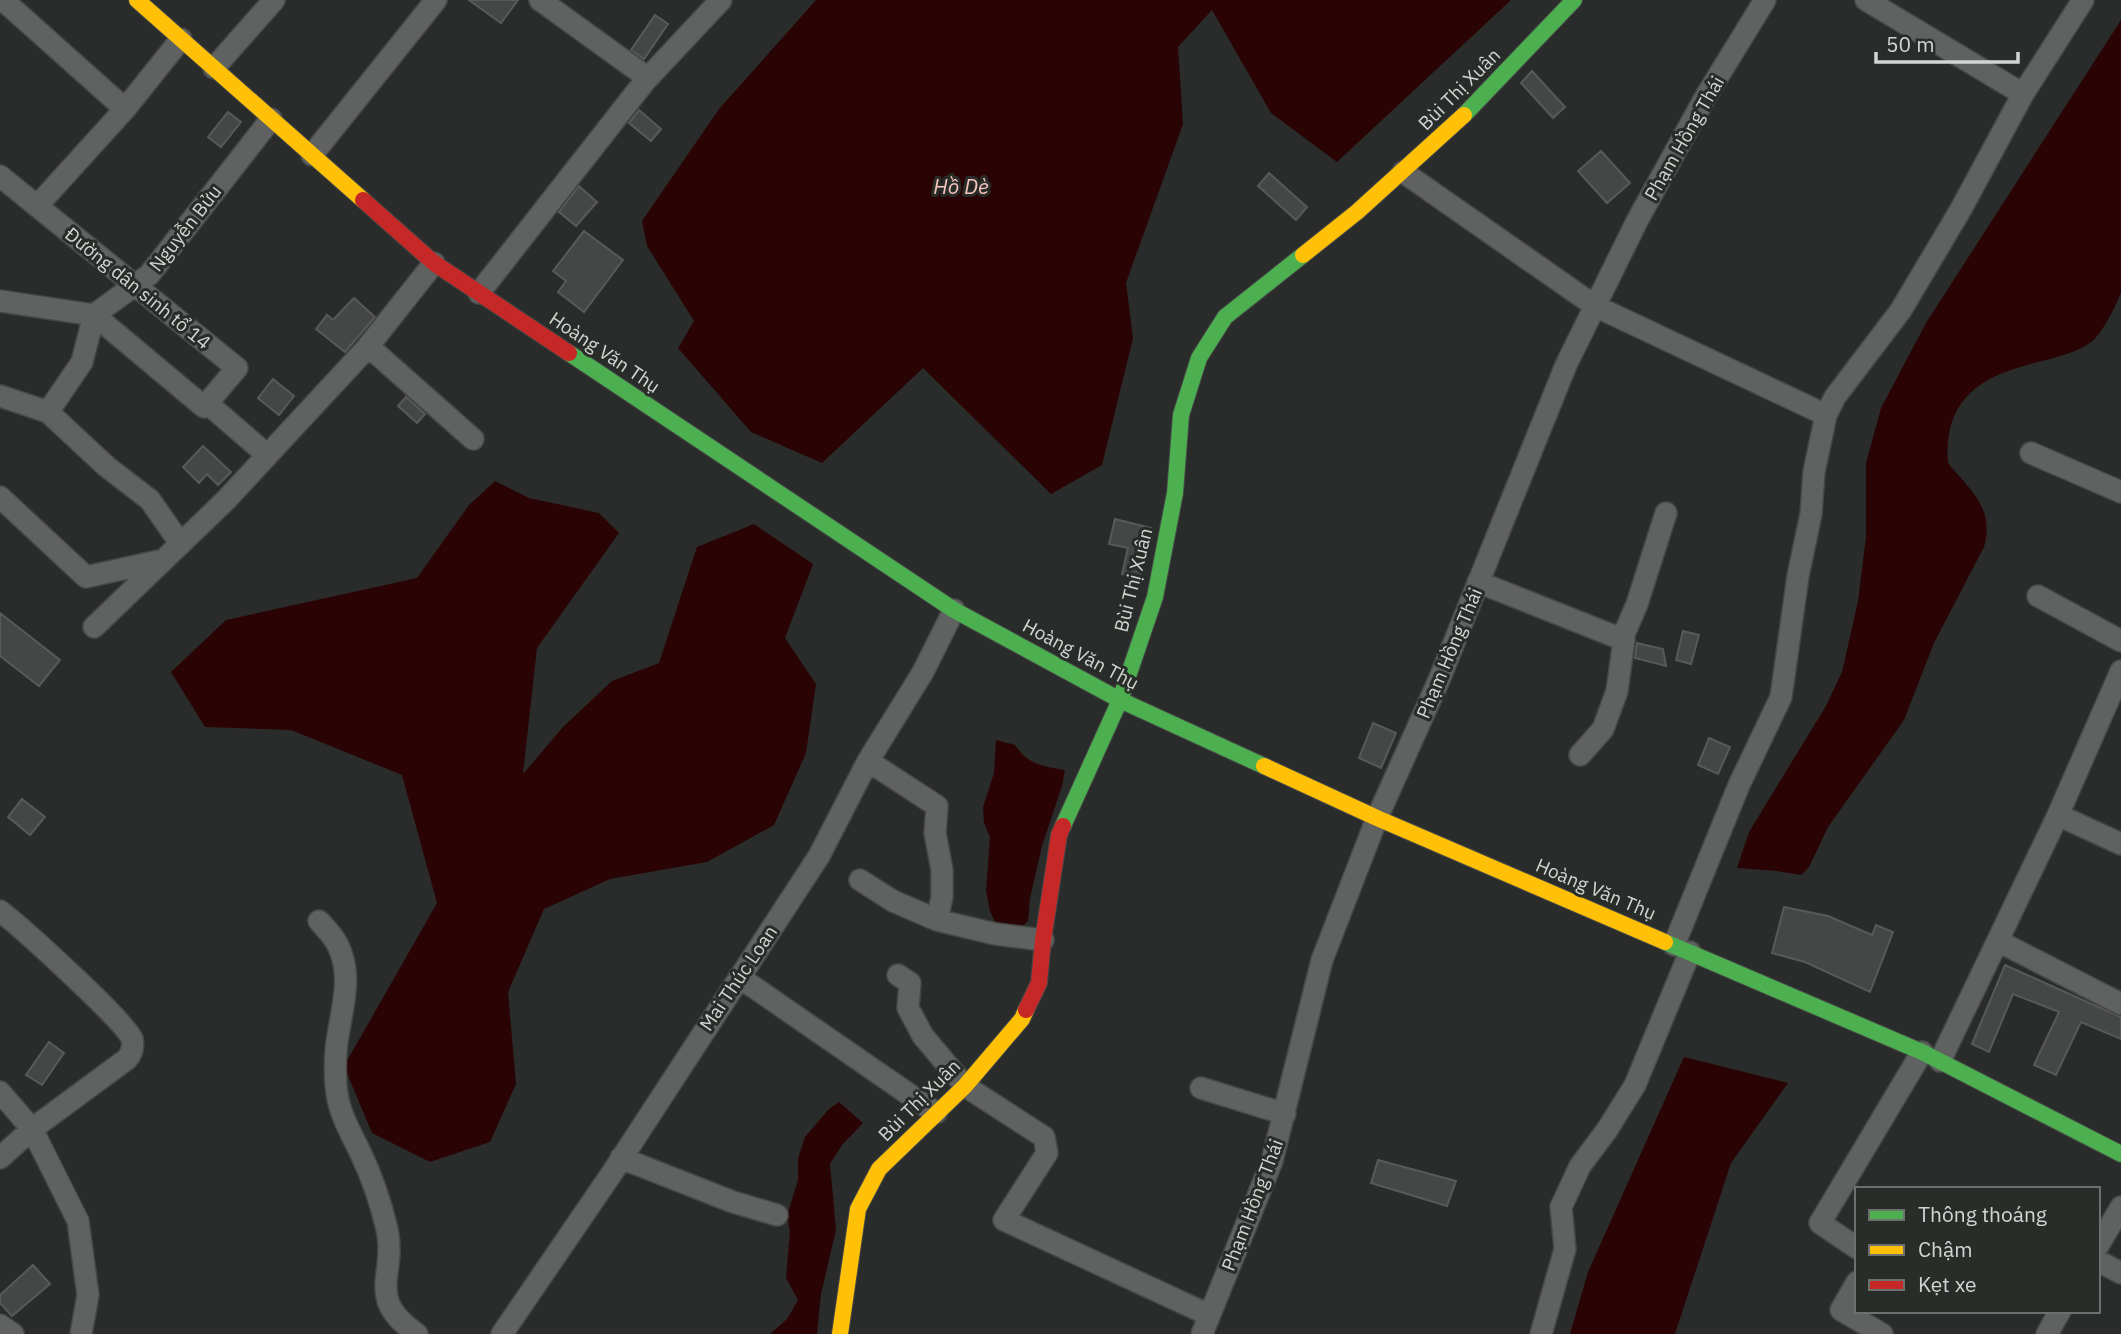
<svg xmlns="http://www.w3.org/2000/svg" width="2121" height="1334" viewBox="0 0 2121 1334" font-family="'IBM Plex Sans',sans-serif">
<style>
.water{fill:#2a0404}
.building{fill:#454746;stroke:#585a58;stroke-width:2}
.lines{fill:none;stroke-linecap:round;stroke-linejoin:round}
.street-casing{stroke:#454745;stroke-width:24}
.fast-casing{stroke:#454745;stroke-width:18}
.slow-casing{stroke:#454745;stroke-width:18}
.jam-casing{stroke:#454745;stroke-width:18}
.street{stroke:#606261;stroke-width:21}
.fast{stroke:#4caf50;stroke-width:16}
.slow{stroke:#ffc107;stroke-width:16}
.jam{stroke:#c62828;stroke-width:16}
.labels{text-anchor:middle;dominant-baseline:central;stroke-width:6;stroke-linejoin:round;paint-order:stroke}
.street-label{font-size:19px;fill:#d2d6d3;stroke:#282d2a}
.water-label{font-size:21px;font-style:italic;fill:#fac4bd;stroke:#282d2a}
</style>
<rect width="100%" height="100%" fill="#292c2a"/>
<path class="water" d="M816,0H1511L1337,162L1271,113L1212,10L1178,47L1183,124L1126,283L1133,338L1102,465L1051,494L923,368L822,463L751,432L678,348L694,321L647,246L642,221L719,109Z
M2121,20V293C2115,307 2102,335 2090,343C2069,357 2040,360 2017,368C1968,383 1944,411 1948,463C1970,490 1995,508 1984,547L1934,643L1904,720L1828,827L1809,867L1801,875L1777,871L1737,868L1749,832L1826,706L1842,672L1858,601L1866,537V463L1881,408L1926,323Z
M495,481L529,498L599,513L619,533L537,648L523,774L563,727L612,681L659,663L697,547L754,524L813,564L785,638L816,684L806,753L774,825L707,862L610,879L544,909L508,992L516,1084L490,1142L430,1162L372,1133L344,1066L437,903L402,775L291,730L205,727L171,672L226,620L417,578L469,505Z
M996,740L1015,745C1028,765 1043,766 1065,770L1062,786L1042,846L1030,898L1028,921L1020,929L995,922L990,911L986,891L990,837L984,823L983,807L994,773Z
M1684,1057L1788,1083L1731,1163L1675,1334H1570L1588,1272Z
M839,1102L863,1123L842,1145L830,1164L836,1230L821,1294L817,1334H770L787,1319L798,1300L786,1278L790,1231L787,1216L798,1180V1159L805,1137L829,1109Z"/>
<path class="building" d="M469,0H518L501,23Z
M655,15L668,24L644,59L631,50Z
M1532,71L1565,107L1553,118L1521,83Z
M639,110L661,129L651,141L629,123Z
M228,112L241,122L221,147L208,137Z
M1601,151L1630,183L1607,203L1578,171Z
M1269,173L1307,207L1296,220L1258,186Z
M579,186L597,202L576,226L559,212Z
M584,231L623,260L584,312L558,292L566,281L553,271Z
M354,298L375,317L345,352L316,329L327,315L333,320Z
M273,379L294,396L279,415L258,398Z
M406,397L425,414L417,423L398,406Z
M203,446L231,472L218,485L207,474L199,483L183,467Z
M1115,519L1151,528L1140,578L1122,574L1128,548L1109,544Z
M0,613L60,660L39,686L0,656Z
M1683,631L1699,635L1691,664L1676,660Z
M1637,643L1663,649L1666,666L1635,658Z
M1373,723L1396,733L1381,768L1359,758Z
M1709,738L1730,747L1718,774L1698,765Z
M22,799L45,817L30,835L8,817Z
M1784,907L1828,916L1872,935L1876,925L1893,932L1870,992L1805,962L1772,953Z
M2005,965L2121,1017V1039L2081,1022L2056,1075L2034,1065L2059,1012L2013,994L1989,1052L1972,1044Z
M49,1042L64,1053L42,1085L26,1075Z
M1378,1160L1456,1181L1447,1206L1371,1183Z
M33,1265L50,1284L12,1316L0,1303V1295Z"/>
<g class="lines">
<defs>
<path id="street" d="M3,0L125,109L181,39
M540,0L648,78
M1866,0L2023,94
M214,68L274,0
M312,155L436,0
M1403,172L1595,306L1826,415
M0,176L237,368L204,407L94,315L82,362L48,412L0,396
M37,206L125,109
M479,293L645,81L721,0
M0,301L94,315L149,275L271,119
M368,346L473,439
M207,403L267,455
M48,412L106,466L150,500L180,543
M2031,453L2121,492
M0,497L86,577L163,560
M1478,582L1624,640L1617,691L1603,729L1580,755
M2038,596L2121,641
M94,627L226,500L366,349L434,263
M1622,639L1637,604L1666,513
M868,761L937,806L935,833L942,870V897L937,920L995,934L1043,940
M2058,815L2121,844
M860,880L893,901L937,920
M0,911C20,926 126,1022 132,1039C134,1047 132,1053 127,1059L32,1129L0,1158
M319,921C329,932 338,941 342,956C352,985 338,1022 336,1051C335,1065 335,1081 337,1094C340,1115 352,1135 361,1154C372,1177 381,1204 387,1229C397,1276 364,1297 417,1334
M1998,941L2121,1004
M1674,945L1739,785L1781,697L1798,576L1811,514L1814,472L1826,415L1835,397L1901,310L1961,209L2023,94L2083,0
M898,975L910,983L908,1008L923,1036L965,1086L1044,1137L1047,1153L1004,1220L1209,1315
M739,977L936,1113
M1940,1061L2058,815L2121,671
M1201,1088L1285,1114
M0,1092L32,1129L78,1221L88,1295L81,1334
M621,1158L733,1202L777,1215
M2098,1246L2121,1207
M1857,1248L1820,1223L1922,1052
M2098,1261L2121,1273
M1857,1282L1841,1310L1882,1334
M0,1325L13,1334
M502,1334L612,1173L819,856L868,761L923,672L954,610
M1202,1334L1272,1161L1322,960L1377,818L1439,680L1566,365L1637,221L1706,96L1765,0
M1541,1334L1565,1249L1561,1207L1580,1166L1607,1130L1635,1085L1690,952
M2047,1334L2060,1311"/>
<path id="fast" d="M1464,115L1574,0
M569,353L954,610L1120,700L1264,766
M1063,826L1120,700L1155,597L1175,493L1181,415L1199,358L1225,317L1303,255
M1665,942L1922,1052L2121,1154"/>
<path id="slow" d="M137,0L363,200
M1303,255L1357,212L1464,115
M1264,766L1377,818L1665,942
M840,1334L858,1209L879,1169L965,1086L1022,1019L1026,1010"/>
<path id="jam" d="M363,200L434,263L569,353
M1026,1010L1039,983L1043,940L1059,835L1063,826"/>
</defs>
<use href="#street" class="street-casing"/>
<use href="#fast" class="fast-casing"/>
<use href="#slow" class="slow-casing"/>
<use href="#jam" class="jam-casing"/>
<use href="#street" class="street"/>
<use href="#fast" class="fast"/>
<use href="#slow" class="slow"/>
<use href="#jam" class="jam"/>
</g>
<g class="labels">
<g class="street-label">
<text transform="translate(1459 89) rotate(-45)">Bùi Thị Xuân</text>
<text transform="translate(1684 138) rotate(-60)">Phạm Hồng Thái</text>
<text transform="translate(185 228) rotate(-52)">Nguyễn Bửu</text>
<text transform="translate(138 288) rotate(39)">Đường dân sinh tổ 14</text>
<text transform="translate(605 352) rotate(34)">Hoàng Văn Thụ</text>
<text transform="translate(1133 580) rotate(-76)">Bùi Thị Xuân</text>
<text transform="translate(1449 653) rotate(-67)">Phạm Hồng Thái</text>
<text transform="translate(1081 654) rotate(28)">Hoàng Văn Thụ</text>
<text transform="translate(1596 889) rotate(23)">Hoàng Văn Thụ</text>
<text transform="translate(738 978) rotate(-56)">Mai Thúc Loan</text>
<text transform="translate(919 1100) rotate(-45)">Bùi Thị Xuân</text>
<text transform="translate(1252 1205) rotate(-69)">Phạm Hồng Thái</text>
</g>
<g class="water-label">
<text x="961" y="186">Hồ Dè</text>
</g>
</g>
<rect x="1855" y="1187" width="245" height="126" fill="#282d2a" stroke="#6c716e" stroke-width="2"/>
<rect x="1869" y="1210" width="35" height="10" fill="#4caf50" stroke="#6c716e" stroke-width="2"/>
<text x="1918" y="1222" font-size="21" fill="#d2d6d3">Thông thoáng</text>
<rect x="1869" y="1245" width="35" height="10" fill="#ffc107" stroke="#6c716e" stroke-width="2"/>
<text x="1918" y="1257" font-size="21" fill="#d2d6d3">Chậm</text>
<rect x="1869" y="1280" width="35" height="10" fill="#c62828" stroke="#6c716e" stroke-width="2"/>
<text x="1918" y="1292" font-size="21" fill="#d2d6d3">Kẹt xe</text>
<path d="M1876 52v10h142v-10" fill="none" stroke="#d2d6d3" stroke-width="3.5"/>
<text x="1886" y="52" font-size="21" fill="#d2d6d3" stroke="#282d2a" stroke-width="5" paint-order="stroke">50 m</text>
</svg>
